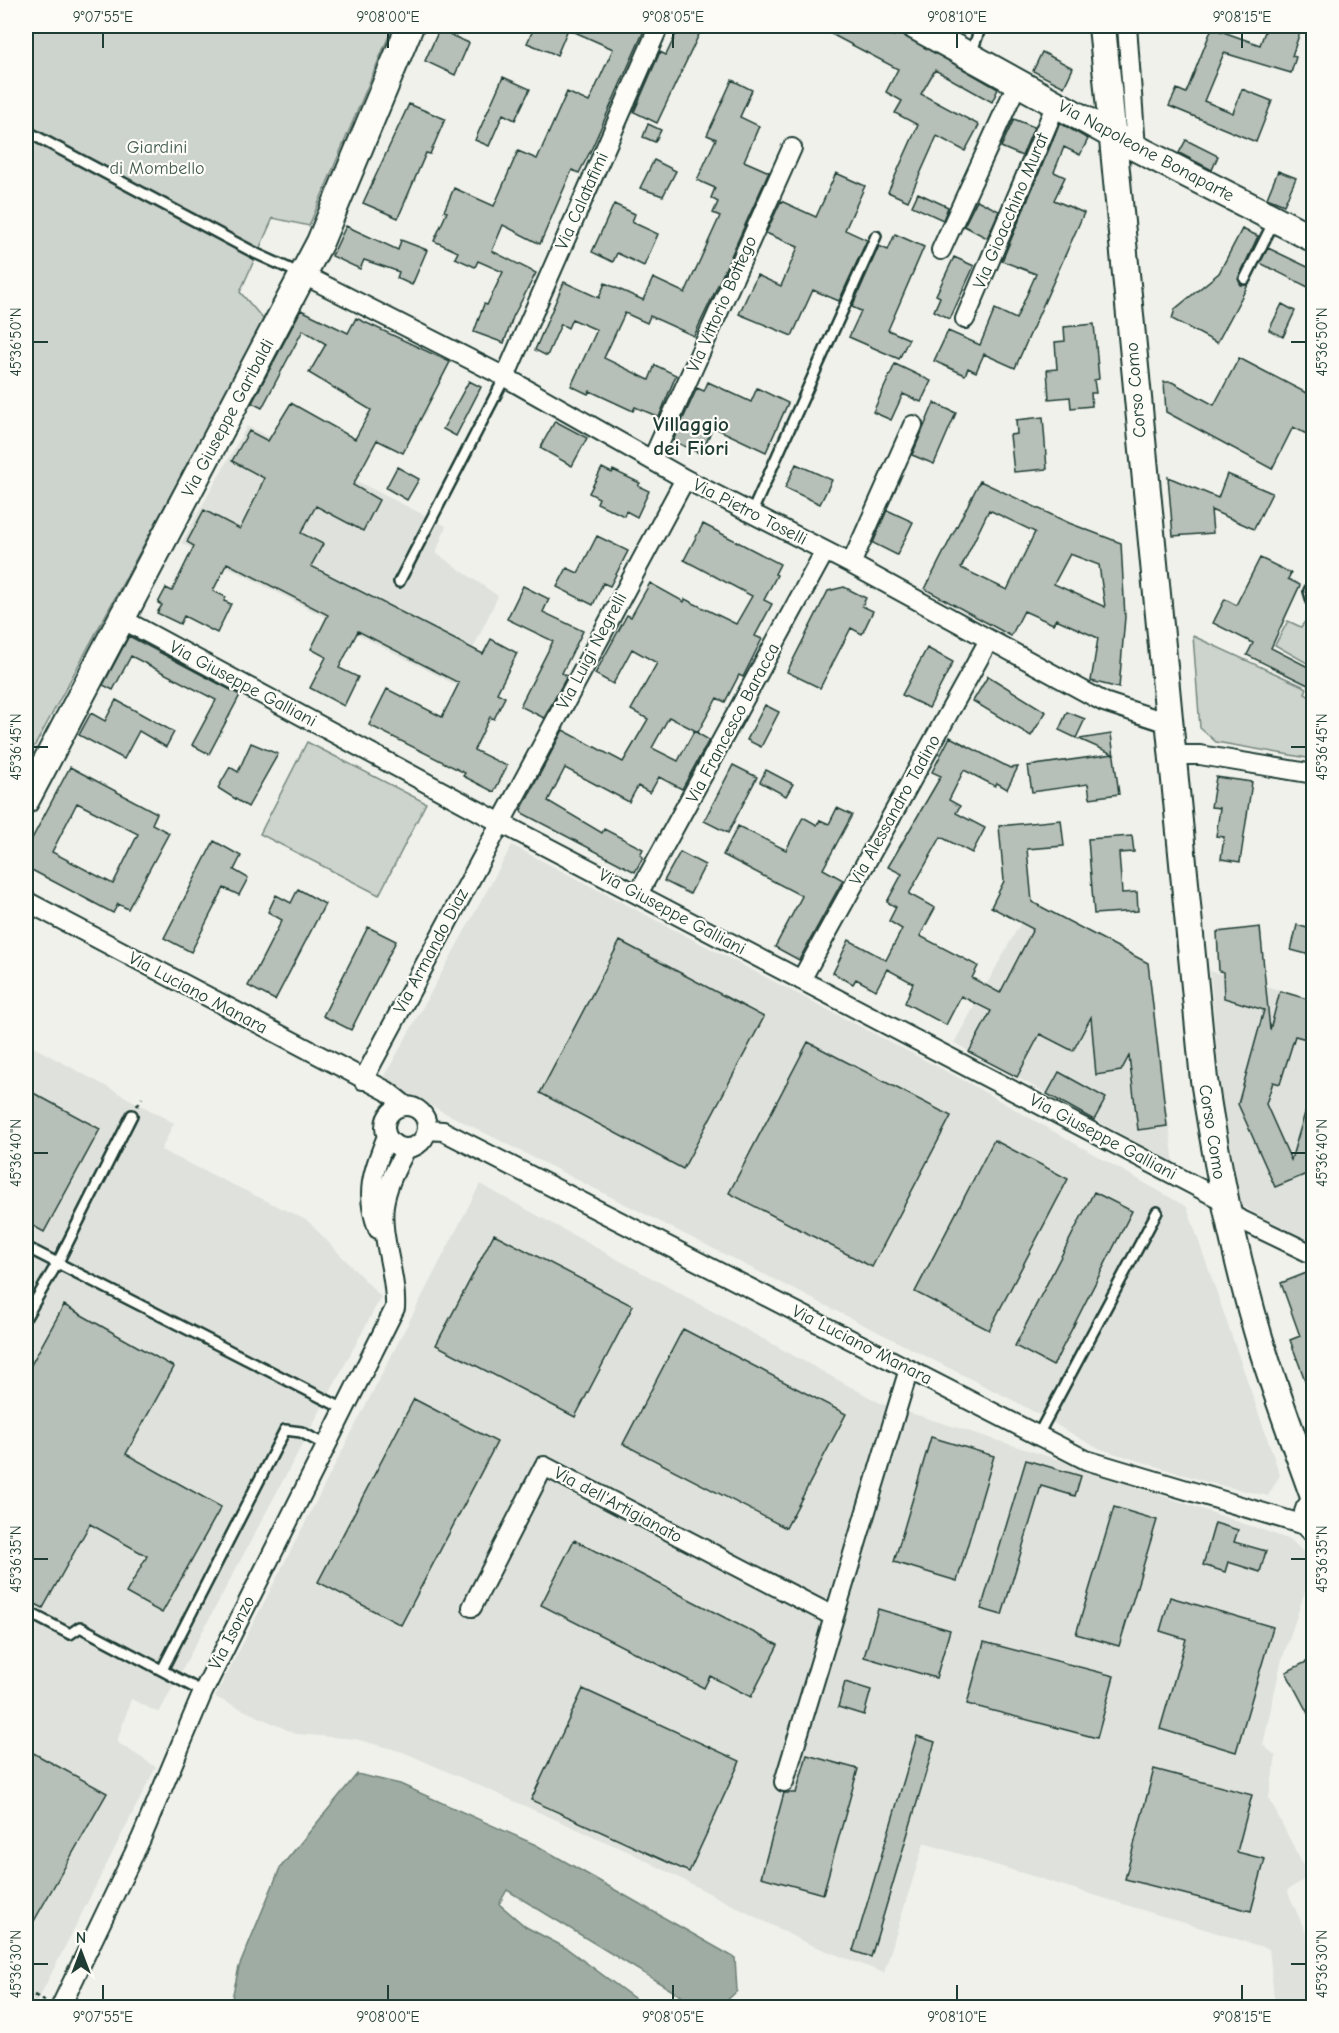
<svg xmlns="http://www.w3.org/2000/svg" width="1339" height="2033" viewBox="0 0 1339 2033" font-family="'Comic Neue',sans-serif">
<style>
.built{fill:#dfe2dc}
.green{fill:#cdd3cd;stroke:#768880;stroke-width:1.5}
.water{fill:#9faca4;stroke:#6c8077;stroke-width:1.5}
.building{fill:#b6bfb8;stroke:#1f3d34;stroke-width:1.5;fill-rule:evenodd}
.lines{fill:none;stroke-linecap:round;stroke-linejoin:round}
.lane-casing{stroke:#1f3d34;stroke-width:14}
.street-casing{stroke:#1f3d34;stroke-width:22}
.secondary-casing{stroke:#1f3d34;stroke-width:30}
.path{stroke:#1f3d34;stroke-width:3;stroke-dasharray:4.5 4.5;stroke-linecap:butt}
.lane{stroke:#fdfcf7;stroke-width:9}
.street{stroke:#fdfcf7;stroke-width:18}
.secondary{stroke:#fdfcf7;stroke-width:26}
.ticks{fill:none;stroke:#1f3d34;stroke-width:2}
.labels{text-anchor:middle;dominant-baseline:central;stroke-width:4.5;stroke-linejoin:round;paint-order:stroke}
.park-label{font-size:18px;fill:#425b53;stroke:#fdfcf7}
.street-label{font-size:18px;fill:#1f3d34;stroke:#fdfcf7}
.quarter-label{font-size:21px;font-weight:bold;fill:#1f3d34;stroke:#fdfcf7}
.neatline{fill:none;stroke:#1f3d34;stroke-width:2}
.ticks-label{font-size:15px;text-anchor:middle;fill:#1f3d34}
</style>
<rect width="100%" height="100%" fill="#f0f1eb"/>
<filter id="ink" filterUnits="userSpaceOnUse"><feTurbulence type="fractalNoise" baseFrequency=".0167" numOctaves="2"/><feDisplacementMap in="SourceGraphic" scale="12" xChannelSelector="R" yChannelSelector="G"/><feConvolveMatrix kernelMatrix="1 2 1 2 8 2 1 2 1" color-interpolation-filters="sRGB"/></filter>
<g filter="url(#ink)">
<path class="built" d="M247,426L446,526L436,553L498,596L456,685L181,543Z
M512,845L965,1081L1187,1207L1280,1475L1268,1496L1210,1483L1097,1448L1018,1403L382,1081Z
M1031,904L1044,908L1148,963L1174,1163L954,1043Z
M1210,971L1313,999V1250L1238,1203L1234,1164L1221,1099Z
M26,1043L174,1123L161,1150L308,1221L381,1297L159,1713L131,1699L117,1742L156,1767L34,2008L26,2007Z
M480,1184L882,1404L1069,1463L1291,1540L1313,1561V1568L1281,1663L1263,1745L1276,1756L1269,1798L1309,1877L1287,1890L1313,1949V2007H1275L1269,1949L924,1843L884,1973L806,1943L631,1853L403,1752L355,1739L296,1734L215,1697Z"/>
<path class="green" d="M26,26H393L309,226L273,218L240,292L265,321L26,762Z
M1309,616L1313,618L1311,624L1313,629L1314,677L1302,679L1309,664L1275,645L1288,621L1301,627Z
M1193,636L1307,688L1305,694L1313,699V759L1216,742L1200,728Z
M307,742L426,803L379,895L260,834Z"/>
<path class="water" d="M357,1774L400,1784L536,1845L735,1958L737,1991L720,2007H699L507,1890L499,1904L526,1927L566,1948L646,2007H230L239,1967L280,1868Z"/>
<path class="building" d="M535,26H646L591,150L579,173L572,170L540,244L503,225L492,251L536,273L513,317L504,343L474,332L484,304L487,305L503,272L478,261L475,267L455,258L458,252L434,241L447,212L444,211L454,188L494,206L518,151L537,159L567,92L589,102L613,49L568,29L557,55L527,43Z
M680,26H703L657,123L634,112L660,52L666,55Z
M816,26H875L894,36L897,31L998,89L992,102L935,70L921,94L979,125L965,151L937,136L908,201L888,192L918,125L895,113L902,101L886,92L898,69Z
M1267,26H1302L1292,56L1296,57L1291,73L1224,53L1204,101L1233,113L1242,89L1272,101L1256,142L1169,106L1177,89L1186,93L1212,28L1260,45Z
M439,30L469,43L455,75L425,61Z
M1042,52L1073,68L1064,87L1033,71Z
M503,77L530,89L515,120L503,114L489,146L475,140Z
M732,80L752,90L740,117L759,126L744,161L769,172L713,296L694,336L650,316L647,323L625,313L604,358L649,380L655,365L676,375L659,417L635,407L633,411L590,391L588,394L571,386L597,330L572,319L568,328L561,324L547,356L535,350L564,282L599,298L605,283L643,300L653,278L685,293L720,216L713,213L718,202L711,198L715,188L697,180L716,139L707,135Z
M409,104L445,119L430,154L426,153L398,218L363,203Z
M1014,119L1034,127L1022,156L1001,147Z
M1060,123L1088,139L1080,155L1064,147L1054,172L1065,177L1054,200L1084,213L1015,368L984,354L976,372L968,368L965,375L934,361L948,331L980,345L995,309L1016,319L1036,274L1002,261Z
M648,124L661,130L655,142L643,137Z
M1186,140L1218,156L1212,170L1179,153Z
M654,160L676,171L663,196L640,188Z
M1278,171L1296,178L1284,205L1267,198Z
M836,173L865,186L845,230L867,240L839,301L813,290L792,336L739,314L757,275L781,286L798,247L766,233L781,201L816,217Z
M918,193L948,207L943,220L912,206Z
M977,200L999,211L987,238L964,226Z
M614,204L635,214L632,222L658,234L644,266L617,253L613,262L592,252Z
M346,226L398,250L401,240L427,250L412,285L397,278L399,272L391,269L364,260L360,269L332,256Z
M1242,229L1258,236L1238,279L1241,285H1248L1217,343L1172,319L1175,309L1219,273Z
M895,234L924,247L888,330L909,339L899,359L849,337L861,311L852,307L879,246L888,250Z
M1268,248L1314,270V290L1260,263Z
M954,257L974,266L950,319L934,311L940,297L936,295Z
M1282,304L1295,311L1283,337L1269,330Z
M301,310L348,333L356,318L450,362L403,453L377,440L353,485L379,500L363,531L316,506L301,533L323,544L311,566L483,654L491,639L517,653L497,693L505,697L494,719L490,717L474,750L507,766L494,792L463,776L465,773L369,725L387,689L442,717L459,683L358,631L339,668L358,677L344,706L310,688L326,657L311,649L328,615L227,563L213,591L226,597L224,601L231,604L217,633L184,616L180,624L157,613L162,605L158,603L166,588L172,591L194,546L187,542L204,510L240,529L258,493L264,478L232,461L249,431L268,441L291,403L355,439L371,410L309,373L326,344L303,330L262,408L252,403Z
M1094,324L1099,379L1094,380L1096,393H1091L1092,406L1071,408L1070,397L1049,399L1047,370L1057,369L1055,342L1065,341L1064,327Z
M1239,358L1314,397V438L1293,427L1272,469L1166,412L1164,382H1172L1214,405Z
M895,364L931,381L921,402L903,394L891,420L873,412Z
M469,381L481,387L456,436L443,429Z
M708,382L751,402L757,388L788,403L766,452L713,427L701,454L673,441L697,388L704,391Z
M934,403L956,413L934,464L912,455Z
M1043,417L1047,469L1014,472L1010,435L1017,434L1016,420Z
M555,421L587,438L572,466L540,448Z
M796,464L832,480L820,504L785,488Z
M397,467L419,479L407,500L386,488Z
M602,468L612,473L613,470L640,483L638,486L649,491L637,517L626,511L624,516L597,503L599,498L589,493Z
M1227,474L1272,493L1254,529L1211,510L1213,533L1173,536L1168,477L1218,498Z
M980,481L1069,523L1121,543L1125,617L1119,688L1091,681L1098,638L1056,619L1053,624L1024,611L1011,636L925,589ZM989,510L1035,532L1007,590L961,568ZM1070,554L1099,565L1105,607L1054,584Z
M887,510L913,522L897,555L873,543Z
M703,524L780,564L775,574L777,575L764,600L772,604L755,636L762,639L743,677L739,675L725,702L717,698L698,732L669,717L652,748L678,761L694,731L709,740L682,789L659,777L650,793L638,786L629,802L565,768L548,801L602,833L604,829L643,849L640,855L643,857L635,872L522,813L521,810L563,730L623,762L633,745L648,719L631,710L657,663L632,649L613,684L595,674L627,615L631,617L650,583L684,602L685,599L736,624L752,596L684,560Z
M597,536L628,551L610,586L603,583L593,605L557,587L567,568L578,573Z
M1260,558L1291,573L1288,579L1300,585L1271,648L1314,670V688L1247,655L1253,643L1213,623L1225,599L1236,605Z
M523,586L549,599L543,612L583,631L562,673L567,676L544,718L520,706L553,641L507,619Z
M844,587L866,598L862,606L873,611L862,634L851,628L820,688L787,672L828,591Z
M129,636L240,695L209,754L192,745L216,700L131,656L113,690L103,685Z
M927,648L953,662L929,708L902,695Z
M988,676L1046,712L1031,736L973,701Z
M116,700L174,732L166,747L139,731L124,759L79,735L91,713L105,721Z
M765,705L779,712L761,747L747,740Z
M1067,712L1085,719L1076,738L1059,730Z
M1111,734L1119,794L1090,798L1088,784L1032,792L1028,766L1113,754L1079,739Z
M950,737L1010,768L1018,767L1007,789L997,783L995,786L964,770L949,800L960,806L956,813L985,828L972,853L941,837L909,894L935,908L920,936L978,966L972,978L1000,993L1033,929L991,907L1004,881L999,826L1061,820L1064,846L1027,849L1032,902L1148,963L1167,1126L1138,1130L1129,1056L1121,1071L1096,1075L1091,1017L1073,1051L1040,1034L1017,1077L969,1052L991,1011L961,996L946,1025L905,1003L913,983L887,969L876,990L856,979L853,984L833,973L849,940L886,960L902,929L889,921L896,907L887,902L902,874L888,867L941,776L932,772Z
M251,743L278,754L248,807L218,788L230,767L238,772Z
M733,765L757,777L728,833L704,821Z
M70,767L157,813L152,824L169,833L128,909L118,904L113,913L26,867V850ZM77,803L138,834L113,884L52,852Z
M766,770L793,784L786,796L760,782Z
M1216,777L1252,782L1240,862L1221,859L1224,837L1216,836L1220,808L1211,807Z
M837,808L852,815L823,869L843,880L799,960L775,947L802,896L723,855L738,826L786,850L803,817L817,825L820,820L829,824Z
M1132,836L1134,852L1119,853L1122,893L1137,892L1138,911L1094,914L1088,839Z
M214,841L241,856L234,870L248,878L239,895L224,888L191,952L164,938Z
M680,852L705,865L690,894L664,881Z
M298,889L325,904L275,1000L248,986L282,920L268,912L276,895L291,903Z
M1297,925L1314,930V956L1291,950Z
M368,927L396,941L351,1030L323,1016Z
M1260,927L1270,1030L1280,991L1314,1001V1041L1295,1036L1280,1084L1273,1082L1266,1104L1291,1160L1310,1096H1314V1171L1275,1187L1238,1104L1264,1010L1224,998L1223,972L1219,971L1217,932Z
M620,941L764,1017L683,1169L540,1093Z
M808,1042L951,1116L872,1267L729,1193Z
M1059,1072L1106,1098L1094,1120L1047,1094Z
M26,1089L100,1129L44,1232L26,1222Z
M994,1140L1068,1179L989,1330L915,1292Z
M1094,1192L1132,1211L1053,1366L1015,1346Z
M494,1234L633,1306L575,1417L436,1345Z
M1309,1272L1314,1283L1312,1399L1290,1340L1300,1336L1281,1283Z
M64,1305L174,1367L126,1454L221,1507L162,1613L126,1593L147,1556L90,1524L43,1608L26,1599V1374Z
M683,1329L846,1414L786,1528L623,1444Z
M414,1399L497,1442L401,1625L318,1582Z
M931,1437L994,1456L957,1581L894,1562Z
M1026,1460L1081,1476L1075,1496L1041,1486L1002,1615L981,1609Z
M1114,1507L1157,1520L1119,1646L1076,1634Z
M1215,1523L1238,1530L1234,1542L1266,1551L1260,1572L1228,1562L1225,1572L1203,1565Z
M574,1540L778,1645L751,1697L710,1676L704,1688L541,1605Z
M1170,1597L1273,1627L1236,1752L1160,1729L1186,1639L1160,1631Z
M878,1609L950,1630L936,1678L864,1657Z
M984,1642L1114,1676L1097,1738L967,1704Z
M1314,1658V1725L1286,1672Z
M845,1682L871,1690L864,1715L838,1707Z
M583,1689L740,1761L689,1872L531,1800Z
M917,1736L935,1742L871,1957L853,1951Z
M26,1749L107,1793L26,1935Z
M807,1755L858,1769L823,1894L761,1877L784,1793H796Z
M1154,1769L1252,1795L1237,1852L1265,1859L1251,1911L1125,1879Z"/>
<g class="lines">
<defs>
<path id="lane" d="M971,54L981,26
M26,131L257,254L301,274
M1245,279L1274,221
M752,512L876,236
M399,582L505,377
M1314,582L1309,591L1314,608
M26,1247L344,1409
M26,1317L58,1262L132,1115
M1038,1435L1157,1212
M26,1611L70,1634L80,1627L203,1692
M162,1670L285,1430L301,1432L327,1446"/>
<path id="street" d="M1127,26L1136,148
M941,250L1018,82
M304,275L505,377L685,479L851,564L1104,702L1168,723
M965,319L1057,102
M505,377L659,26
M652,460L792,148
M851,564L913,425
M122,619L499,822L1224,1201
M1171,755H1200L1314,774
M638,894L825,551
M26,901L387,1091L406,1106
M801,980L989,640
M363,1080L685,479
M385 1127a21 21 0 1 1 42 0a21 21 0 1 1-42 0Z
M427,1130L443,1131L1086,1460L1311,1527
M1227,1213L1314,1255
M378,1229C364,1192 373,1172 387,1136
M472,1607L544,1466L833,1616
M784,1782L909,1369
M60,2008L141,1839L203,1692L395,1308C397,1274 380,1239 384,1205C387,1184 397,1167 406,1149"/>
<path id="secondary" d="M915,26L1136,148L1314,239
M1102,26L1204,1080C1218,1172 1236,1264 1264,1354C1279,1402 1297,1449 1314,1497
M26,800L320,242L410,26
M1314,1504C1305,1511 1306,1522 1314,1529"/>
</defs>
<use href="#lane" class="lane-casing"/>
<use href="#street" class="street-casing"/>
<use href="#secondary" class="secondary-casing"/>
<path class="path" d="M137,1106L142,1098
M26,1991L45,2001"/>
<use href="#lane" class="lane"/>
<use href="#street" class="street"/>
<use href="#secondary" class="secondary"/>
</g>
</g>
<path class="ticks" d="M103,33V48M388,33V48M673,33V48M957,33V48M1242,33V48M33,342H48M1291,342H1306M33,747H48M1291,747H1306M33,1153H48M1291,1153H1306M33,1559H48M1291,1559H1306M33,1964H48M1291,1964H1306M103,1985V2000M388,1985V2000M673,1985V2000M957,1985V2000M1242,1985V2000"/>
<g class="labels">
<g class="park-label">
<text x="157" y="147">Giardini<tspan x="157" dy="21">di Mombello</tspan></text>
</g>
<g class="street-label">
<text transform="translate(1146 151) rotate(28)">Via Napoleone Bonaparte</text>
<text transform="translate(582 201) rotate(-66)">Via Calatafimi</text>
<text transform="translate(1011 211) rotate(-67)">Via Gioacchino Murat</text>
<text transform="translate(722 304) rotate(-66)">Via Vittorio Bottego</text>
<text transform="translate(1136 390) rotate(-95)">Corso Como</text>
<text transform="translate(228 418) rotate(-62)">Via Giuseppe Garibaldi</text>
<text transform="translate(750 512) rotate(27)">Via Pietro Toselli</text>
<text transform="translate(592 651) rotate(-62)">Via Luigi Negrelli</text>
<text transform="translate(243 684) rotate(28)">Via Giuseppe Galliani</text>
<text transform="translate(733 723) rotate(-62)">Via Francesco Baracca</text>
<text transform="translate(895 810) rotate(-61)">Via Alessandro Tadino</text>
<text transform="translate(672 912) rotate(28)">Via Giuseppe Galliani</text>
<text transform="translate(431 951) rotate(-62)">Via Armando Diaz</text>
<text transform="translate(198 993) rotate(28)">Via Luciano Manara</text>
<text transform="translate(1212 1132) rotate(81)">Corso Como</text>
<text transform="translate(1103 1137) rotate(28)">Via Giuseppe Galliani</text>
<text transform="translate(862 1345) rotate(27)">Via Luciano Manara</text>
<text transform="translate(618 1505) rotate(28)">Via dell'Artigianato</text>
<text transform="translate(232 1633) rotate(-63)">Via Isonzo</text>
</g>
<g class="quarter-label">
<text x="691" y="424">Villaggio<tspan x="691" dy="24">dei Fiori</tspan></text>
</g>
</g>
<rect width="1339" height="2033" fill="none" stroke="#fdfcf7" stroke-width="66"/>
<g transform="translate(81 1952)" stroke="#fdfcf7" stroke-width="4.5" paint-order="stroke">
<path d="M0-4.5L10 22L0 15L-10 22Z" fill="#1f3d34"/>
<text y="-9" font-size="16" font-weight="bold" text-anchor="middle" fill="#1f3d34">N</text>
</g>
<rect x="33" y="33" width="1273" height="1967" class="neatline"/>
<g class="ticks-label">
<text x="103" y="22">9°07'55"E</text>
<text x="388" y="22">9°08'00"E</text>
<text x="673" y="22">9°08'05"E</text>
<text x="957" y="22">9°08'10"E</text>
<text x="1242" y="22">9°08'15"E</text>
<text transform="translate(16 342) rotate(-90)" y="5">45°36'50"N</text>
<text transform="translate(1322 342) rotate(-90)" y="5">45°36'50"N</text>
<text transform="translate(16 747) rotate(-90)" y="5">45°36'45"N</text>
<text transform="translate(1322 747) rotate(-90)" y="5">45°36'45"N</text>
<text transform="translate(16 1153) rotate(-90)" y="5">45°36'40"N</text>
<text transform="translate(1322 1153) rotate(-90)" y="5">45°36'40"N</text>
<text transform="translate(16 1559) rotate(-90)" y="5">45°36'35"N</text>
<text transform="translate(1322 1559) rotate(-90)" y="5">45°36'35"N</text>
<text transform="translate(16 1964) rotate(-90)" y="5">45°36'30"N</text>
<text transform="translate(1322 1964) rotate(-90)" y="5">45°36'30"N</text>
<text x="103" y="2022">9°07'55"E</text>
<text x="388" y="2022">9°08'00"E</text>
<text x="673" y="2022">9°08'05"E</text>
<text x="957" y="2022">9°08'10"E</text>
<text x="1242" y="2022">9°08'15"E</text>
</g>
</svg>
